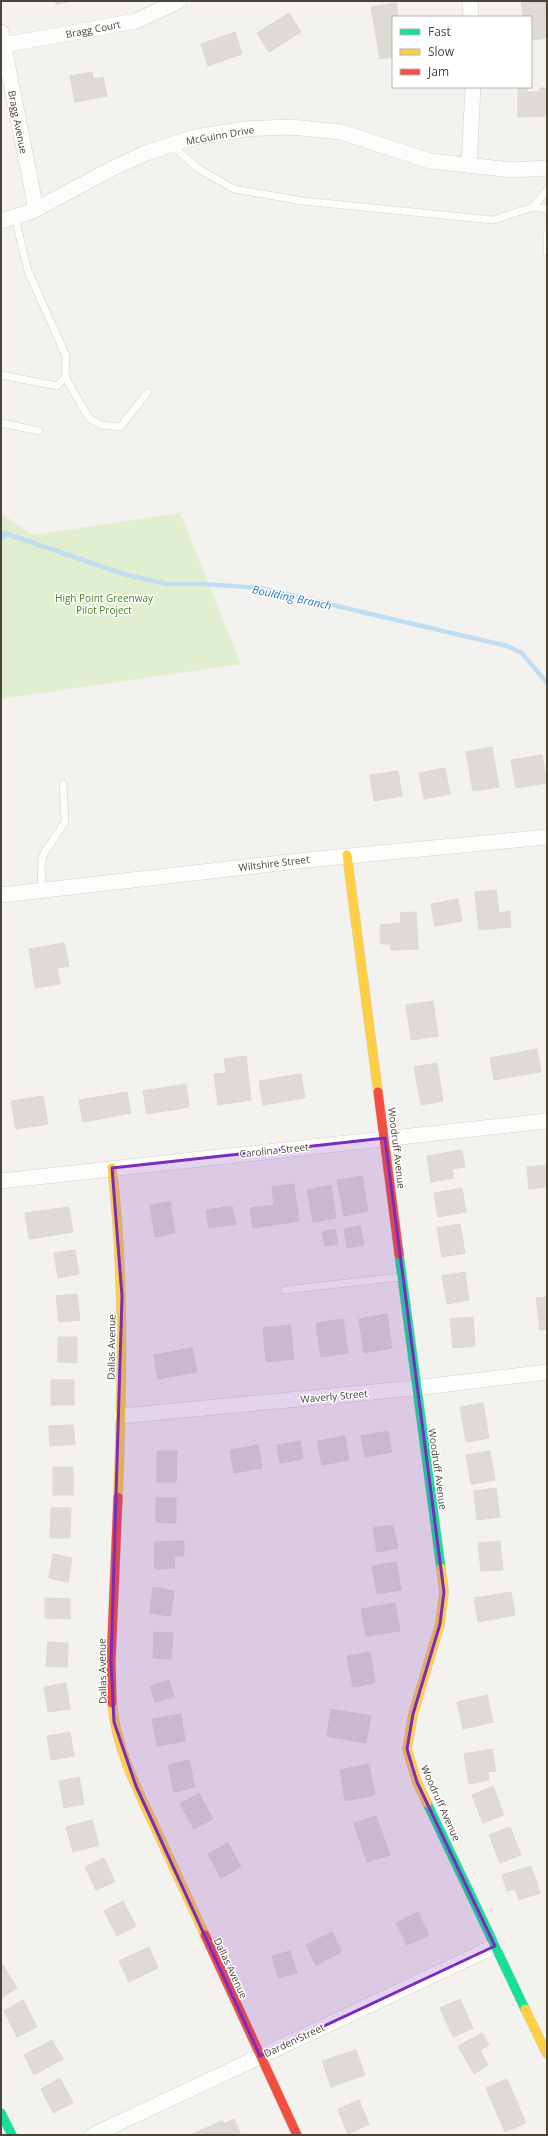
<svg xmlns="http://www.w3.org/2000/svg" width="548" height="2136" viewBox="0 0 548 2136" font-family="'Open Sans',sans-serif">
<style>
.green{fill:#e1eecf}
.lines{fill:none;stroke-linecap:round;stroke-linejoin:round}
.stream{stroke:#c0ddf1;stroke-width:4.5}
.building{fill:#dedbd6;stroke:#dcd9d4}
.lane-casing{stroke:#d2d0cb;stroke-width:8}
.street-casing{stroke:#d2d0cb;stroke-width:16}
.fast-casing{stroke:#d3cfc5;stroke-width:10}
.slow-casing{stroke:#d3cfc5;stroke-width:10}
.jam-casing{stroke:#d3cfc5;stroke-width:10}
.lane{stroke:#fdfdfc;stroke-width:7}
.street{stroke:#fdfdfc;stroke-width:15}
.fast{stroke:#16e098;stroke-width:9}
.slow{stroke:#ffcf43;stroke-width:9}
.jam{stroke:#f24e42;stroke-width:9}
.marked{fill:#7b2cbf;fill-opacity:0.2;stroke:#7b2cbf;stroke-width:3;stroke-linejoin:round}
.labels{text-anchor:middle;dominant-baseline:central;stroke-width:3;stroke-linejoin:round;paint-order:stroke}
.street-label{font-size:10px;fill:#4b4439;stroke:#fff}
.park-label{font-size:10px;fill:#4a7f2a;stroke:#fff}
.water-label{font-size:11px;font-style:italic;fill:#2e7ab2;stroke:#fff}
</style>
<rect width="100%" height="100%" fill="#f4f2ee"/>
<path class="green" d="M1,513L33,535L180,513L241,664L1,699Z"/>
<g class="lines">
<path class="stream" d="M1,532L127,575L167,584H205L260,588L507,646L522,653L547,683
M1,539L7,534"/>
</g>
<path class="building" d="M55,1H73L56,4Z
M521,1H546L547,38L531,40V17H523Z
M396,3L398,17H393V57L380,59L371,7Z
M289,13L301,32L269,52L257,33Z
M235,32L242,54L208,66L201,44Z
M92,72L93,79L103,77L107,96L75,102L70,76Z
M518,87H527V92H540V88H547V116L518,117Z
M492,747L499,787L473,791L466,752Z
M542,755L547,783L516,788L511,760Z
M445,768L450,794L424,799L419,773Z
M398,771L402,796L374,801L370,775Z
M496,890L499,913L510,911L511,927L479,930L475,892Z
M458,899L462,921L435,926L431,904Z
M416,912L418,949L391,950V944H381L380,925L401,923L400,913Z
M64,943L69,966L57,968L60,984L35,988L29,949Z
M433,1001L438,1036L411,1040L406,1005Z
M537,1049L541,1072L494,1080L490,1058Z
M246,1056L251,1100L218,1105L214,1074L226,1073L224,1059Z
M437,1063L443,1101L421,1105L414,1067Z
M301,1074L305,1098L263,1105L259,1081Z
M186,1084L189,1107L147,1114L143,1091Z
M127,1092L131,1113L83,1122L79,1100Z
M43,1096L48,1124L16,1129L11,1101Z
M462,1150L465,1167L452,1169L454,1178L431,1182L427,1156Z
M547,1165V1187L529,1189L527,1167Z
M362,1176L368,1211L344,1216L337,1180Z
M294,1184L299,1221L253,1228L250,1208L274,1205L272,1187Z
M331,1185L336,1218L313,1222L307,1190Z
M462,1188L466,1212L438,1217L434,1193Z
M170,1202L175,1233L155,1237L150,1205Z
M232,1206L236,1224L209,1228L206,1210Z
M69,1207L73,1232L29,1239L25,1213Z
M460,1224L465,1253L442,1257L437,1228Z
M360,1226L364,1245L347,1248L344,1229Z
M335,1229L338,1244L325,1246L322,1232Z
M75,1250L79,1274L58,1278L54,1253Z
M465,1272L469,1300L447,1304L442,1276Z
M77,1294L80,1320L59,1322L56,1296Z
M547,1297V1329L540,1330L536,1298Z
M387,1314L392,1348L364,1353L359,1319Z
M473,1317L475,1346L453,1348L450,1319Z
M343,1319L348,1353L321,1357L316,1323Z
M290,1325L294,1359L266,1362L263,1328Z
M58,1337H77V1363L58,1362Z
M192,1348L197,1372L158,1379L154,1355Z
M51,1380H74V1405H51Z
M483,1403L489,1438L466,1442L460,1407Z
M73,1425L75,1444L50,1446L49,1426Z
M388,1431L392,1452L365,1457L361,1436Z
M345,1436L349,1460L322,1465L317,1441Z
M300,1441L303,1459L280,1463L277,1445Z
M258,1445L262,1468L234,1473L230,1450Z
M157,1451H177L176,1482H157Z
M490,1451L495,1480L471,1484L466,1455Z
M53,1467H73V1495H53Z
M496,1488L500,1517L477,1520L474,1491Z
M156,1498H176V1523L156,1522Z
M51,1508H71L70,1538H50Z
M393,1525L398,1548L377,1552L373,1528Z
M184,1541V1556H174L175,1568L155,1569L154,1542Z
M500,1541L503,1570L481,1571L478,1543Z
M53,1554L72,1558L68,1582L49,1578Z
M396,1562L401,1590L377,1594L372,1566Z
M153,1587L174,1591L170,1616L150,1613Z
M511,1592L515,1615L478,1622L474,1598Z
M45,1598L70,1599V1619L45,1618Z
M395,1603L400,1631L366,1636L361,1609Z
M154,1632L173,1633L171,1659L153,1658Z
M48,1642L68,1643L67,1667L46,1666Z
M370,1652L375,1683L353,1687L347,1656Z
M169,1680L174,1697L155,1702L150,1686Z
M66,1683L70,1709L48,1712L44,1687Z
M487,1695L493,1722L463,1729L457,1702Z
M331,1709L371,1716L366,1743L327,1736Z
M181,1714L185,1741L157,1746L152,1719Z
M70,1732L74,1756L51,1760L47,1736Z
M492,1749L496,1771L488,1772L489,1780L469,1784L464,1754Z
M189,1760L195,1787L174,1792L168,1765Z
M369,1764L375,1795L345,1801L340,1770Z
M79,1777L84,1804L64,1808L59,1781Z
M493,1786L504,1815L483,1823L472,1795Z
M199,1793L213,1819L194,1829L180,1804Z
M376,1816L390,1855L367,1862L354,1823Z
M92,1820L99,1845L73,1852L66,1827Z
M510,1827L521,1855L500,1863L489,1835Z
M228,1843L241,1867L221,1878L208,1854Z
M104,1858L115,1882L96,1890L85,1867Z
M531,1866L540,1893L519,1900L515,1889L507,1891L502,1875Z
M123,1901L136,1926L117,1936L104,1911Z
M418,1912L429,1935L407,1945L396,1923Z
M332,1932L342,1952L316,1965L306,1945Z
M149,1947L158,1968L129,1982L119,1961Z
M290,1951L297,1973L278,1978L272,1956Z
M3,1965L17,1988L1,1998V1967Z
M460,1999L473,2028L453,2037L440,2008Z
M23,2000L37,2027L17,2037L4,2011Z
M482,2033L489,2045L480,2050L488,2065L474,2074L458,2046Z
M52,2040L63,2059L34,2075L24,2055Z
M356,2050L365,2075L331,2087L322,2061Z
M60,2078L73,2103L53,2113L41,2089Z
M507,2079L526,2123L505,2132L486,2088Z
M359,2100L369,2124L348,2134L338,2109Z
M234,2119L241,2135H190L222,2121L224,2124Z"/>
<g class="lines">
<defs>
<path id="lane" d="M171,145L199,169L234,189L303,201L493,220L533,207L547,190
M533,207L547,209
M547,235V252
M1,375L57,386L65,377L66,356L28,271L15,217
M65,377L89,418L101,425L120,427L148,392
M1,423L39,431
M42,890L41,868L43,855L65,822L63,784
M285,1290L400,1277"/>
<path id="street" d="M470,1L471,17
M1,32L35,204L33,211
M4,45L136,21L179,1
M469,165L473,87
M1,221L33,211L111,169L146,153L195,137L245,129L290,127L341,132L430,161L512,170L547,168
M1,895L307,860L547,837
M1,1181L547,1121
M121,1416L415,1388L547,1372
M93,2135L495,1946"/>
<path id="fast" d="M399,1254L441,1568
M427,1803L525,2009
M1,2113L12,2135"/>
<path id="slow" d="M347,855L378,1092
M112,1168C125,1277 122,1387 118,1497
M112,1703C116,1747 136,1787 155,1827C172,1863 188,1899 205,1935
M427,1803L417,1782L407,1749L413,1714L440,1624L444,1592L441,1568
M525,2009L547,2054"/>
<path id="jam" d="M378,1092L399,1254
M112,1703L111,1662L118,1497
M205,1935L297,2135"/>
</defs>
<use href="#lane" class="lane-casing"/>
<use href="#street" class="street-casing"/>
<use href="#fast" class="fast-casing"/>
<use href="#slow" class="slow-casing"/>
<use href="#jam" class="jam-casing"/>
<use href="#lane" class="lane"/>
<use href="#street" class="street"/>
<use href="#fast" class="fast"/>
<use href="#slow" class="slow"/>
<use href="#jam" class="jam"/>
</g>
<path class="marked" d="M385,1138L444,1592L440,1624L413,1714L407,1749L417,1782L495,1946L260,2056L136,1786L114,1722L111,1662L122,1296L112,1168Z"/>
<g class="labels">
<g class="street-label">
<text transform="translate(93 29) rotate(-11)">Bragg Court</text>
<text transform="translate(18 122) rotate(79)">Bragg Avenue</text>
<text transform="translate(220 135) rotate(-10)">McGuinn Drive</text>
<text transform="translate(274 863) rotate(-7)">Wiltshire Street</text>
<text transform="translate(397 1148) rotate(83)">Woodruff Avenue</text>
<text transform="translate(274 1150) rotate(-6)">Carolina Street</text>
<text transform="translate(111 1347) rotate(-89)">Dallas Avenue</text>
<text transform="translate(334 1396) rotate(-5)">Waverly Street</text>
<text transform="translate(438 1469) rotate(82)">Woodruff Avenue</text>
<text transform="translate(102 1671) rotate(-91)">Dallas Avenue</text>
<text transform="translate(441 1803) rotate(66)">Woodruff Avenue</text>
<text transform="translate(231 1968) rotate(65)">Dallas Avenue</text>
<text transform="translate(294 2040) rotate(-25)">Darden Street</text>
</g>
<g class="park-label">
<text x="104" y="598">High Point Greenway<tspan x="104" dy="12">Pilot Project</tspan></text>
</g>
<g class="water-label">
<text transform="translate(292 597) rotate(12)">Boulding Branch</text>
</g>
</g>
<rect width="548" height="2136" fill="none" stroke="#4b4439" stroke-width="4"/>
<rect x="392" y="16" width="140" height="72" fill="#ffffff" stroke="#b7b4b0"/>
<rect x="400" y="29" width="20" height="6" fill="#16e098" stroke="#b7b4b0"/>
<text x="428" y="36" font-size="12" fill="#4b4439">Fast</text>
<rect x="400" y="49" width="20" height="6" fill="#ffcf43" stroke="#b7b4b0"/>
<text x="428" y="56" font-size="12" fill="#4b4439">Slow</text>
<rect x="400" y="69" width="20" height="6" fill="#f24e42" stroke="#b7b4b0"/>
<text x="428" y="76" font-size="12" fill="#4b4439">Jam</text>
</svg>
